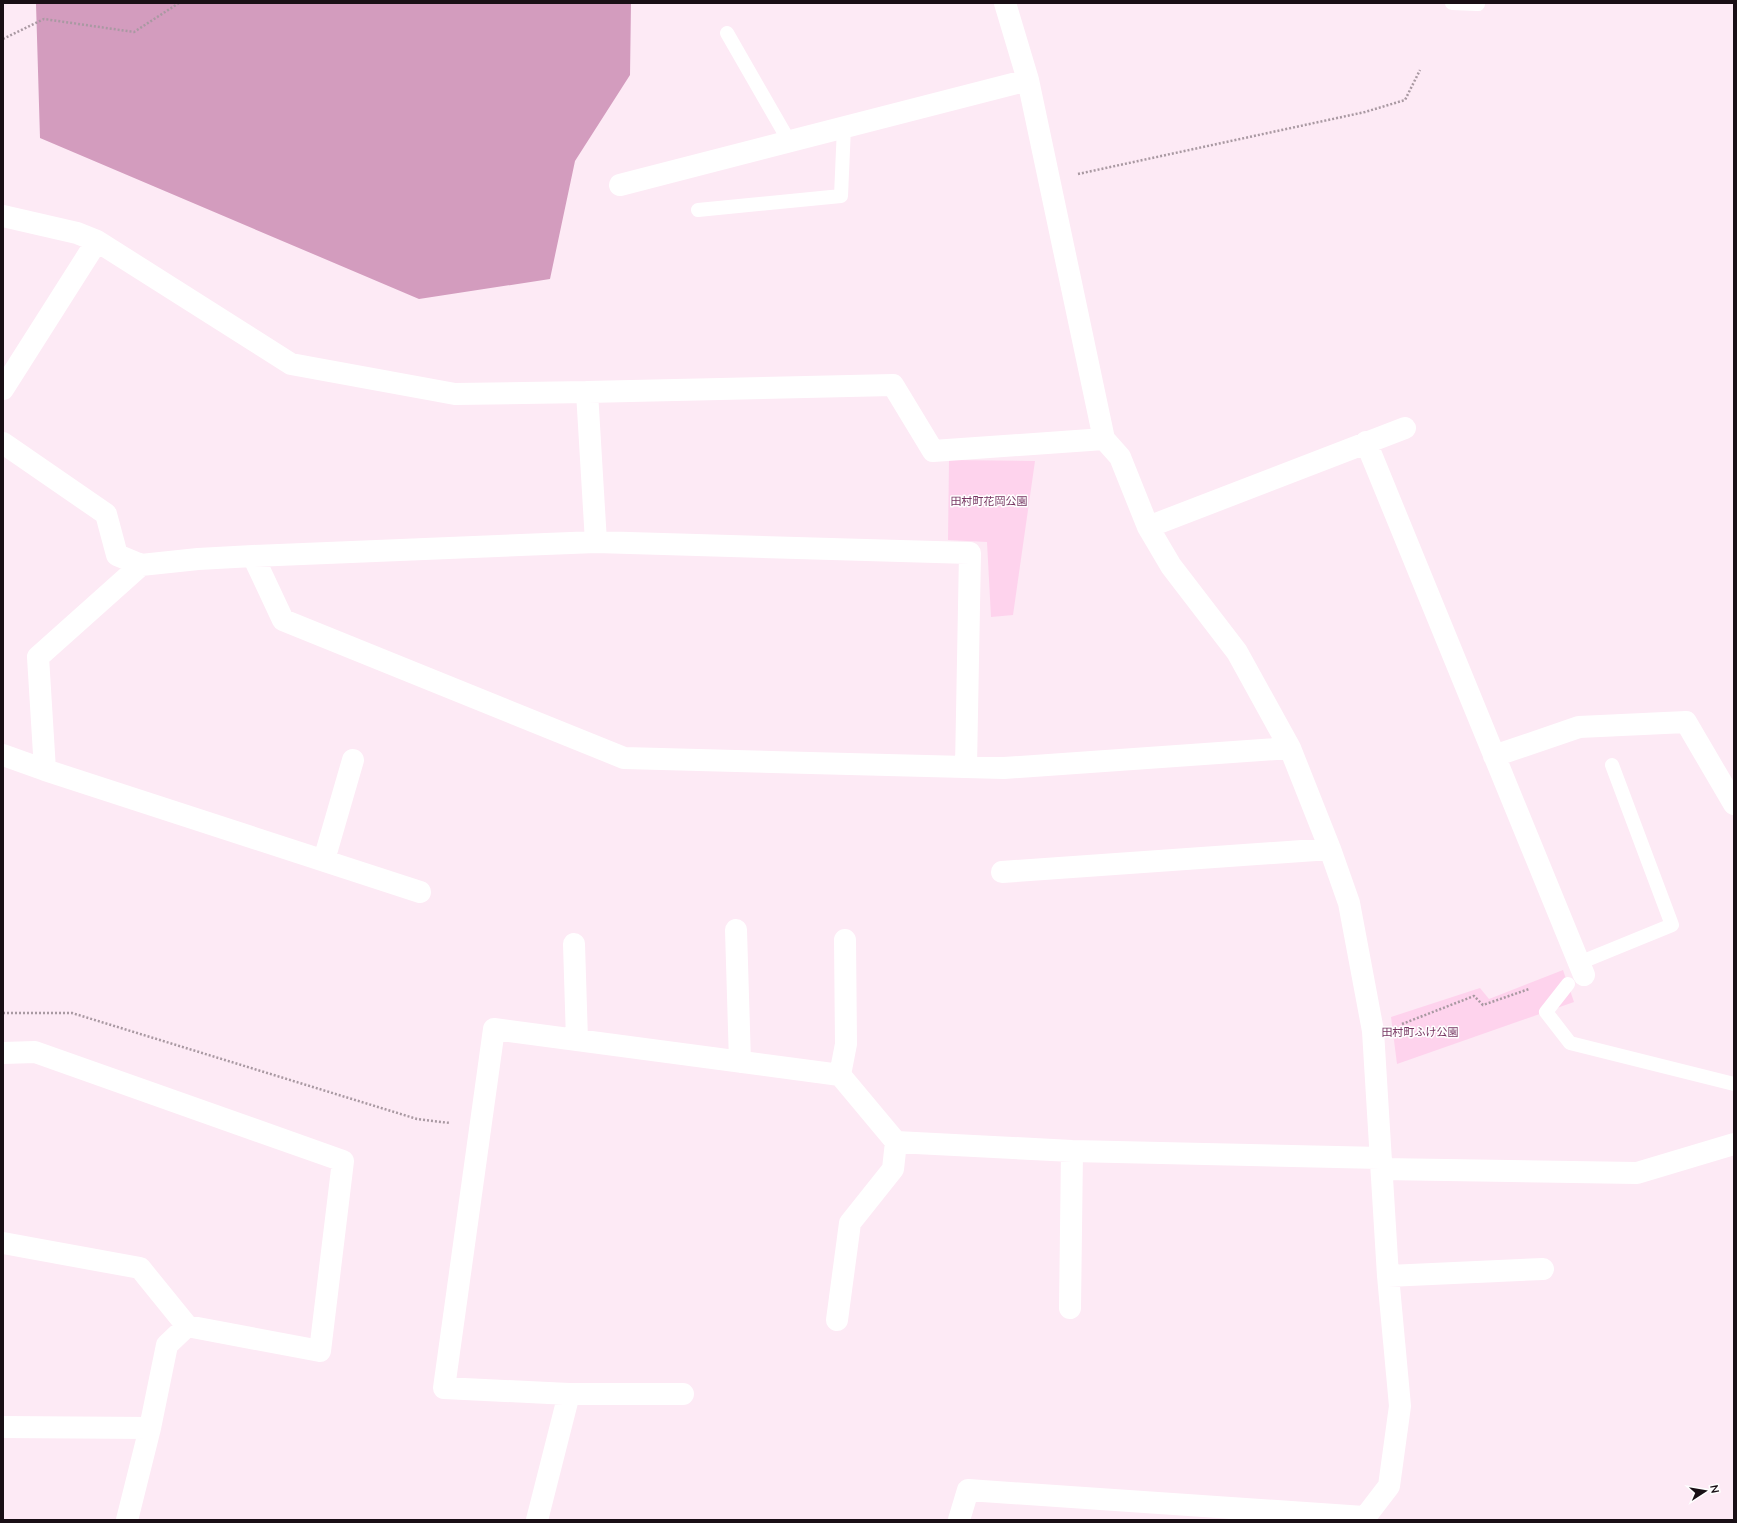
<svg xmlns="http://www.w3.org/2000/svg" width="1737" height="1523" viewBox="0 0 1737 1523" font-family="Mulish,'Noto Sans JP',sans-serif">
<style>
.green{fill:#fed3ed}
.forest{fill:#d39cbe}
.lines{fill:none;stroke-linecap:round;stroke-linejoin:round}
.path{stroke:#a999a2;stroke-width:2.5;stroke-dasharray:2 2;stroke-linecap:butt}
.service{stroke:#fff;stroke-width:14}
.minor{stroke:#fff;stroke-width:22}
.labels{text-anchor:middle;dominant-baseline:central;stroke-width:3;stroke-linejoin:round;paint-order:stroke}
.park-label{font-size:11px;fill:#763461;stroke:#fefefe}
</style>
<rect width="100%" height="100%" fill="#fdeaf5"/>
<path class="green" d="M949,460L1035,461L1013,615L991,617L987,542L948,540Z
M1563,970L1574,1002L1397,1064L1391,1017L1480,988L1489,999Z"/>
<path class="forest" d="M34,3H631L630,75L575,161L550,279L419,299L40,138L36,4Z"/>
<g class="lines">
<path class="path" d="M3,39L44,19L134,32L179,3
M1078,174L1365,112L1405,100L1420,70
M3,1013H72L417,1119L450,1123
M1402,1024L1474,996L1483,1005L1529,989"/>
<path class="service" d="M1452,3L1478,4
M727,33L789,141
M698,210L841,196L844,127
M1579,963L1672,925L1612,765
M1568,984L1546,1012L1570,1043L1734,1084"/>
<path class="minor" d="M1005,3L1028,80L1104,439L1120,457L1148,527L1171,566L1237,652L1290,748L1330,849L1349,903L1373,1031L1388,1276L1400,1406L1389,1486L1363,1520
M620,185L1028,80
M3,216L77,233L97,241L291,364L455,394L587,392L596,542L253,556L283,620L624,758L1004,768L1290,748
M3,389L97,241
M587,392L893,385L933,451L1104,439
M1366,442L1584,975
M3,443L106,514L117,555L141,565L198,559L253,556
M1148,527L1405,428
M596,542L970,553L966,767
M141,565L38,657L45,770L420,892
M3,755L45,770
M1494,756L1579,727L1686,722L1734,804
M324,860L353,760
M1002,872L1330,849
M736,930L740,1062
M574,944L577,1040
M3,1053L35,1052L343,1161L320,1351L187,1326L167,1345L150,1428L3,1427
M840,1075L846,1044L845,940
M1382,1169L1637,1173L1734,1144
M3,1243L140,1268L187,1326
M1388,1276L1543,1269
M1070,1308L1072,1151
M837,1320L850,1223L893,1169L896,1142
M569,1394H683
M127,1520L150,1428
M537,1520L569,1394L444,1388L494,1029L840,1075L896,1142L1072,1151L1381,1158
M959,1520L968,1490L1364,1517"/>
</g>
<g class="labels">
<g class="park-label">
<text x="989" y="501">田村町花岡公園</text>
<text x="1420" y="1032">田村町ふけ公園</text>
</g>
</g>
<rect width="1737" height="1523" fill="none" stroke="#190f15" stroke-width="8"/>
<g transform="translate(1705 1491) rotate(78)" stroke="#fefefe" stroke-width="3" paint-order="stroke">
<path d="M0-3L7 15L0 10L-7 15Z" fill="#190f15"/>
<text y="-6" font-size="11" font-weight="bold" text-anchor="middle" fill="#190f15">N</text>
</g>
</svg>
